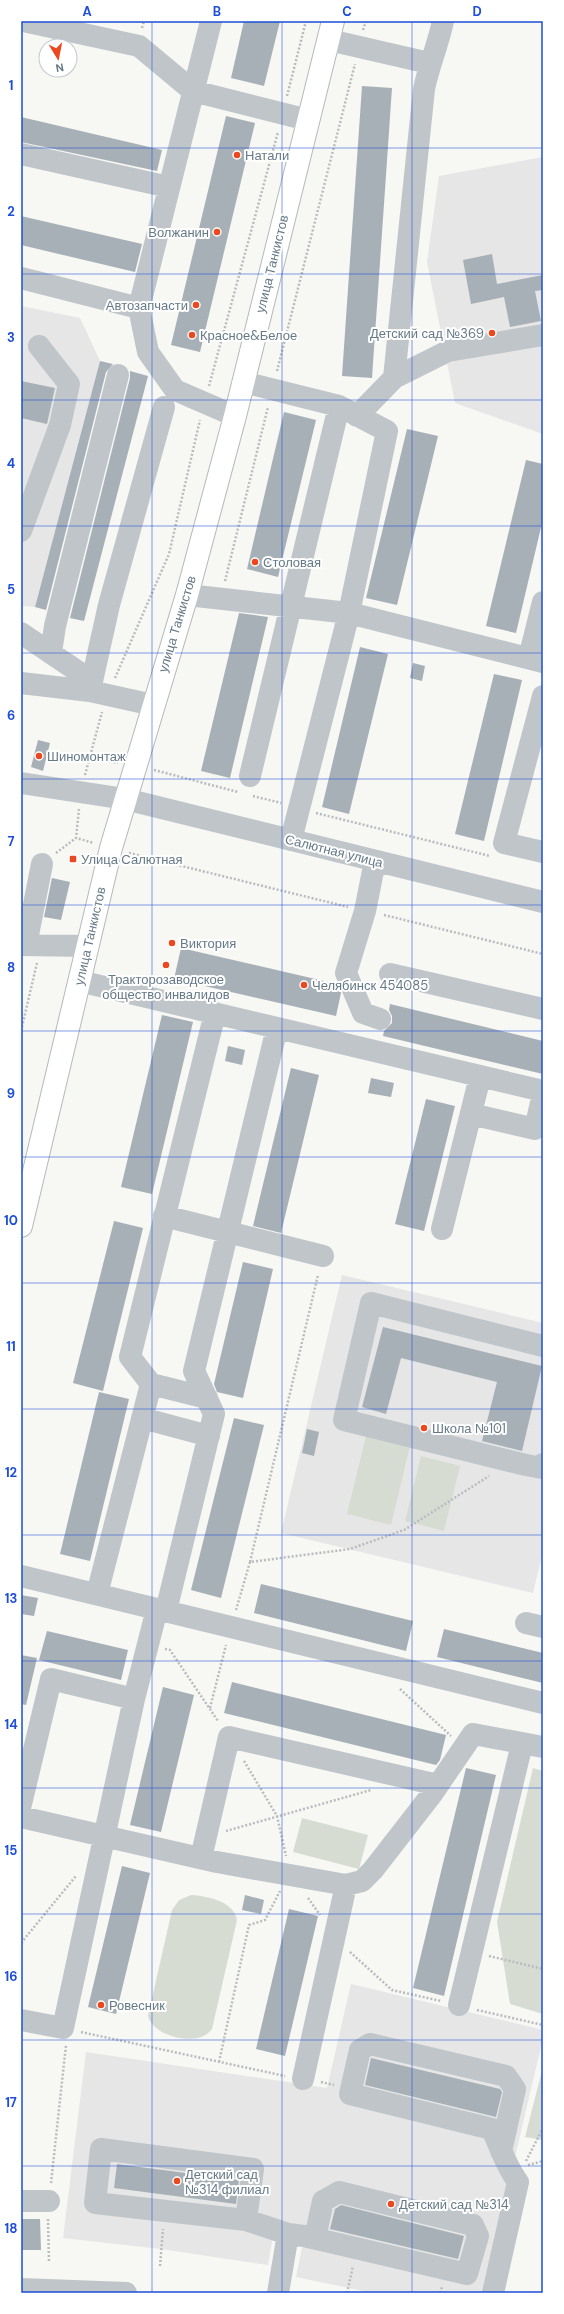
<svg xmlns="http://www.w3.org/2000/svg" width="564" height="2314" viewBox="0 0 564 2314" font-family="'DM Sans',sans-serif">
<style>
.built{fill:#e5e6e5}
.green{fill:#d7dcd3}
.building{fill:#a7b0b6}
.lines{fill:none;stroke-linecap:round;stroke-linejoin:round}
.major-casing{stroke:#b3b9bd;stroke-width:24}
.path{stroke:#b8bcbf;stroke-width:2.5;stroke-dasharray:2 2;stroke-linecap:butt}
.minor{stroke:#c0c5c9;stroke-width:22}
.major{stroke:#fff;stroke-width:22}
.grid{fill:none;stroke:#1d4ed8;stroke-width:1;stroke-opacity:0.55}
.poi-dot{fill:#ec481f;stroke:#fff;stroke-width:1.5}
.labels{text-anchor:middle;dominant-baseline:central;stroke-width:4;stroke-linejoin:round;paint-order:stroke}
.poi-label{font-size:13px;fill:#657987;stroke:#fff;text-anchor:start}
.street-label{font-size:13px;fill:#657987;stroke:#fff}
.neatline{fill:none;stroke:#1d4ed8;stroke-width:1.5}
.grid-label{font-size:13px;text-anchor:middle;font-weight:bold;fill:#1d4ed8}
</style>
<rect width="100%" height="100%" fill="#f7f7f4"/>
<path class="built" d="M543,157V434L455,403L427,262L439,176Z
M21,306L80,318L100,361L35,607L22,606L21,611Z
M342,1275L543,1323V1551L533,1593L281,1533Z
M351,1984L543,2030V2038L483,2293H373L296,2277L306,2228L274,2230L268,2265L161,2249L63,2238L86,2052L327,2088Z"/>
<path class="green" d="M366,1436L410,1446L391,1525L347,1514Z
M421,1456L460,1466L444,1531L405,1521Z
M533,1768L543,1771V2014L510,2004L497,1922Z
M302,1818L368,1835L359,1869L293,1852Z
M191,1895C207,1896 234,1901 237,1920L212,2029C199,2048 153,2037 148,2016L172,1910L179,1900Z
M543,2067V2140L525,2137Z"/>
<path class="building" d="M244,21H280L264,86L231,78Z
M362,86L392,88L372,378L342,376Z
M226,116L255,123L200,352L171,345Z
M21,117L162,150L157,171L21,142Z
M21,216L142,244L135,272L21,245Z
M492,254L497,284L543,275V290L535,291L541,321L510,327L504,297L471,304L463,260Z
M100,361L113,364L106,372L46,610L35,607Z
M130,371L148,376L84,621L70,618L130,378Z
M21,381L55,388L47,424L21,418Z
M284,412L316,420L278,577L247,569Z
M407,429L438,436L397,605L366,598Z
M526,460L543,464V519L516,633L486,626Z
M239,613L268,617L230,778L201,771Z
M360,647L388,654L349,814L322,807Z
M413,663L425,666L422,681L410,678Z
M494,674L522,680L484,841L455,834Z
M38,740L50,743L43,771L31,767Z
M52,878L70,882L61,920L44,917Z
M181,948L337,984L341,993L336,1016L174,979Z
M390,1004L543,1041V1074L383,1036L384,1031L392,1023V1016L389,1010Z
M162,1015L193,1022L152,1194L121,1187Z
M228,1046L245,1050L242,1065L225,1061Z
M291,1068L319,1075L281,1233L253,1226Z
M371,1078L394,1083L391,1097L368,1093Z
M426,1099L455,1106L424,1231L395,1224Z
M114,1221L143,1228L103,1391L73,1383Z
M243,1262L273,1269L243,1398L217,1392L214,1384Z
M383,1327L542,1366L522,1451L482,1441L497,1382L401,1358L386,1414L362,1407Z
M99,1392L129,1399L90,1561L60,1554Z
M234,1418L264,1425L221,1598L191,1590Z
M307,1429L319,1432L314,1456L302,1453Z
M261,1584L413,1621L406,1651L254,1613Z
M21,1595L38,1598L34,1616L21,1614Z
M444,1629L543,1653V1683L437,1657Z
M47,1631L128,1650L121,1680L39,1660Z
M21,1655L37,1658L26,1705L21,1704Z
M232,1682L446,1735L440,1760L436,1765L224,1713Z
M163,1687L194,1695L161,1832L130,1825Z
M466,1768L496,1775L444,1996L413,1988Z
M122,1866L150,1873L116,2014L88,2007Z
M245,1895L264,1900L261,1914L242,1910Z
M289,1909L318,1916L285,2056L256,2049Z
M371,2058L500,2089L502,2092L496,2117L365,2085Z
M117,2164L239,2180L236,2204L114,2188Z
M341,2205L464,2236L458,2259L330,2229L335,2209Z
M21,2219H40L41,2250H21Z"/>
<g class="lines">
<defs>
<path id="major" d="M21,1226L111,848L187,595L235,416L333,21"/>
</defs>
<use href="#major" class="major-casing"/>
<path class="path" d="M142,28L144,21
M363,30L366,21
M287,96L306,21
M277,371L355,64
M209,386L278,132
M225,581L268,407
M115,678L169,554L200,420
M90,757L118,763
M154,770L238,792
M85,775L102,712
M253,796L281,803
M79,809L76,838L94,843
M316,813L490,856
M56,853L76,838
M129,853L348,907
M384,915L543,954
M21,1031L37,963
M250,1562L318,1275
M236,1610L250,1562L350,1549L404,1530L489,1476
M165,1649L170,1650L218,1721
M400,1689L451,1736
M210,1708L226,1645
M244,1761L277,1816L286,1856
M226,1831L371,1790
M308,1898L320,1915
M21,1943L76,1876
M350,1952L392,1990L441,2001
M489,1956L543,1969
M477,2010L543,2025
M81,2032L285,2076
M219,2062L249,1925L265,1920L280,1891
M321,2082L334,2085
M526,2161L543,2128
M528,2165L543,2161
M51,2183L66,2045
M48,2219L49,2263
M160,2266L163,2229
M347,2293L353,2266
M440,2293L442,2287"/>
<path class="minor" d="M23,21L139,46L193,91L308,120
M211,21L139,308L148,352L175,390L235,416
M329,40L429,63
M21,154L169,187
M21,278L139,308
M394,378L448,351L543,335
M243,382L339,406L387,431L349,613L291,840
M357,416L394,378L424,89C429,65 438,45 443,21
M21,531L60,425L69,384L39,346
M187,595L349,613L543,662
M21,633L92,681L90,691
M51,653L55,626L118,375
M529,658L543,602
M92,681L109,605L164,407
M21,683L90,691L153,705
M543,696L504,843L543,852
M250,776L339,406
M21,783L125,799L543,902
M375,861L365,911L346,973L363,1013L380,1019
M21,945L88,946
M26,945L42,864
M390,974L543,1009
M79,981L543,1091
M471,1114L535,1129L543,1094
M164,1216L323,1256
M442,1229L480,1077
M543,1346L371,1303L344,1420L526,1465L542,1468L543,1464
M151,1384L207,1398
M142,1418L209,1436
M21,1576L543,1703
M97,1594L151,1384L130,1357L215,1013
M166,1611L214,1414L194,1371L277,1028
M526,1623L543,1627
M21,1804L51,1679L134,1699
M21,1817L217,1862L346,1885L362,1881L373,1870L432,1794L473,1734L543,1747
M201,1858L229,1737L438,1785
M459,2005L522,1744
M21,2020L63,2028L134,1699L157,1609
M303,2079L346,1885
M21,2201H49
M246,2220L253,2169L101,2149L95,2203L246,2220L288,2234L278,2293
M288,2234L304,2236L467,2274L478,2236L473,2225L339,2192L323,2201L315,2238
M21,2289L126,2293
M493,2293L518,2182C506,2166 500,2147 492,2129L350,2094L360,2050L370,2044L506,2076L515,2089L501,2151"/>
<use href="#major" class="major"/>
</g>
<path class="grid" d="M152,21V2293M282,21V2293M412,21V2293M21,148H543M21,274H543M21,400H543M21,526H543M21,653H543M21,779H543M21,905H543M21,1031H543M21,1157H543M21,1283H543M21,1409H543M21,1535H543M21,1661H543M21,1788H543M21,1914H543M21,2040H543M21,2166H543"/>
<g class="poi-dot">
<circle cx="237" cy="155" r="4"/>
<circle cx="217" cy="232" r="4"/>
<circle cx="196" cy="305" r="4"/>
<circle cx="492" cy="333" r="4"/>
<circle cx="192" cy="335" r="4"/>
<circle cx="255" cy="562" r="4"/>
<circle cx="39" cy="756" r="4"/>
<rect x="69" y="855" width="8" height="8" rx="2"/>
<circle cx="172" cy="943" r="4"/>
<circle cx="166" cy="965" r="4"/>
<circle cx="304" cy="985" r="4"/>
<circle cx="424" cy="1428" r="4"/>
<circle cx="101" cy="2005" r="4"/>
<circle cx="177" cy="2181" r="4"/>
<circle cx="391" cy="2204" r="4"/>
</g>
<g class="labels">
<g class="poi-label">
<text x="245" y="155">Натали</text>
<text x="209" y="232" text-anchor="end">Волжанин</text>
<text x="188" y="305" text-anchor="end">Автозапчасти</text>
<text x="484" y="333" text-anchor="end">Детский сад №369</text>
<text x="200" y="335">Красное&amp;Белое</text>
<text x="263" y="562">Столовая</text>
<text x="47" y="756">Шиномонтаж</text>
<text x="81" y="859">Улица Салютная</text>
<text x="180" y="943">Виктория</text>
<text x="166" y="979" text-anchor="middle">Тракторозаводское<tspan x="166" dy="15">общество инвалидов</tspan></text>
<text x="312" y="985">Челябинск 454085</text>
<text x="432" y="1428">Школа №101</text>
<text x="109" y="2005">Ровесник</text>
<text x="185" y="2174">Детский сад<tspan x="185" dy="15">№314 филиал</tspan></text>
<text x="399" y="2204">Детский сад №314</text>
</g>
<g class="street-label">
<text transform="translate(272 264) rotate(-76)">улица Танкистов</text>
<text transform="translate(177 624) rotate(-73)">улица Танкистов</text>
<text transform="translate(334 851) rotate(14)">Салютная улица</text>
<text transform="translate(90 936) rotate(-77)">улица Танкистов</text>
</g>
</g>
<rect width="564" height="2314" fill="none" stroke="#ffffff" stroke-width="44"/>
<g transform="translate(58 58) rotate(170)"><circle r="19" fill="#ffffff" stroke="#c1c9cf"/>
<path d="M0-3L7 15L0 10L-7 15Z" fill="#ec481f"/>
<text y="-6" font-size="11" font-weight="bold" text-anchor="middle" fill="#657987">N</text>
</g>
<rect x="22" y="22" width="520" height="2270" class="neatline"/>
<g class="grid-label">
<text x="87" y="16">A</text>
<text x="217" y="16">B</text>
<text x="347" y="16">C</text>
<text x="477" y="16">D</text>
<text x="11" y="90">1</text>
<text x="11" y="216">2</text>
<text x="11" y="342">3</text>
<text x="11" y="468">4</text>
<text x="11" y="594">5</text>
<text x="11" y="720">6</text>
<text x="11" y="846">7</text>
<text x="11" y="972">8</text>
<text x="11" y="1098">9</text>
<text x="11" y="1225">10</text>
<text x="11" y="1351">11</text>
<text x="11" y="1477">12</text>
<text x="11" y="1603">13</text>
<text x="11" y="1729">14</text>
<text x="11" y="1855">15</text>
<text x="11" y="1981">16</text>
<text x="11" y="2107">17</text>
<text x="11" y="2233">18</text>
</g>
</svg>
